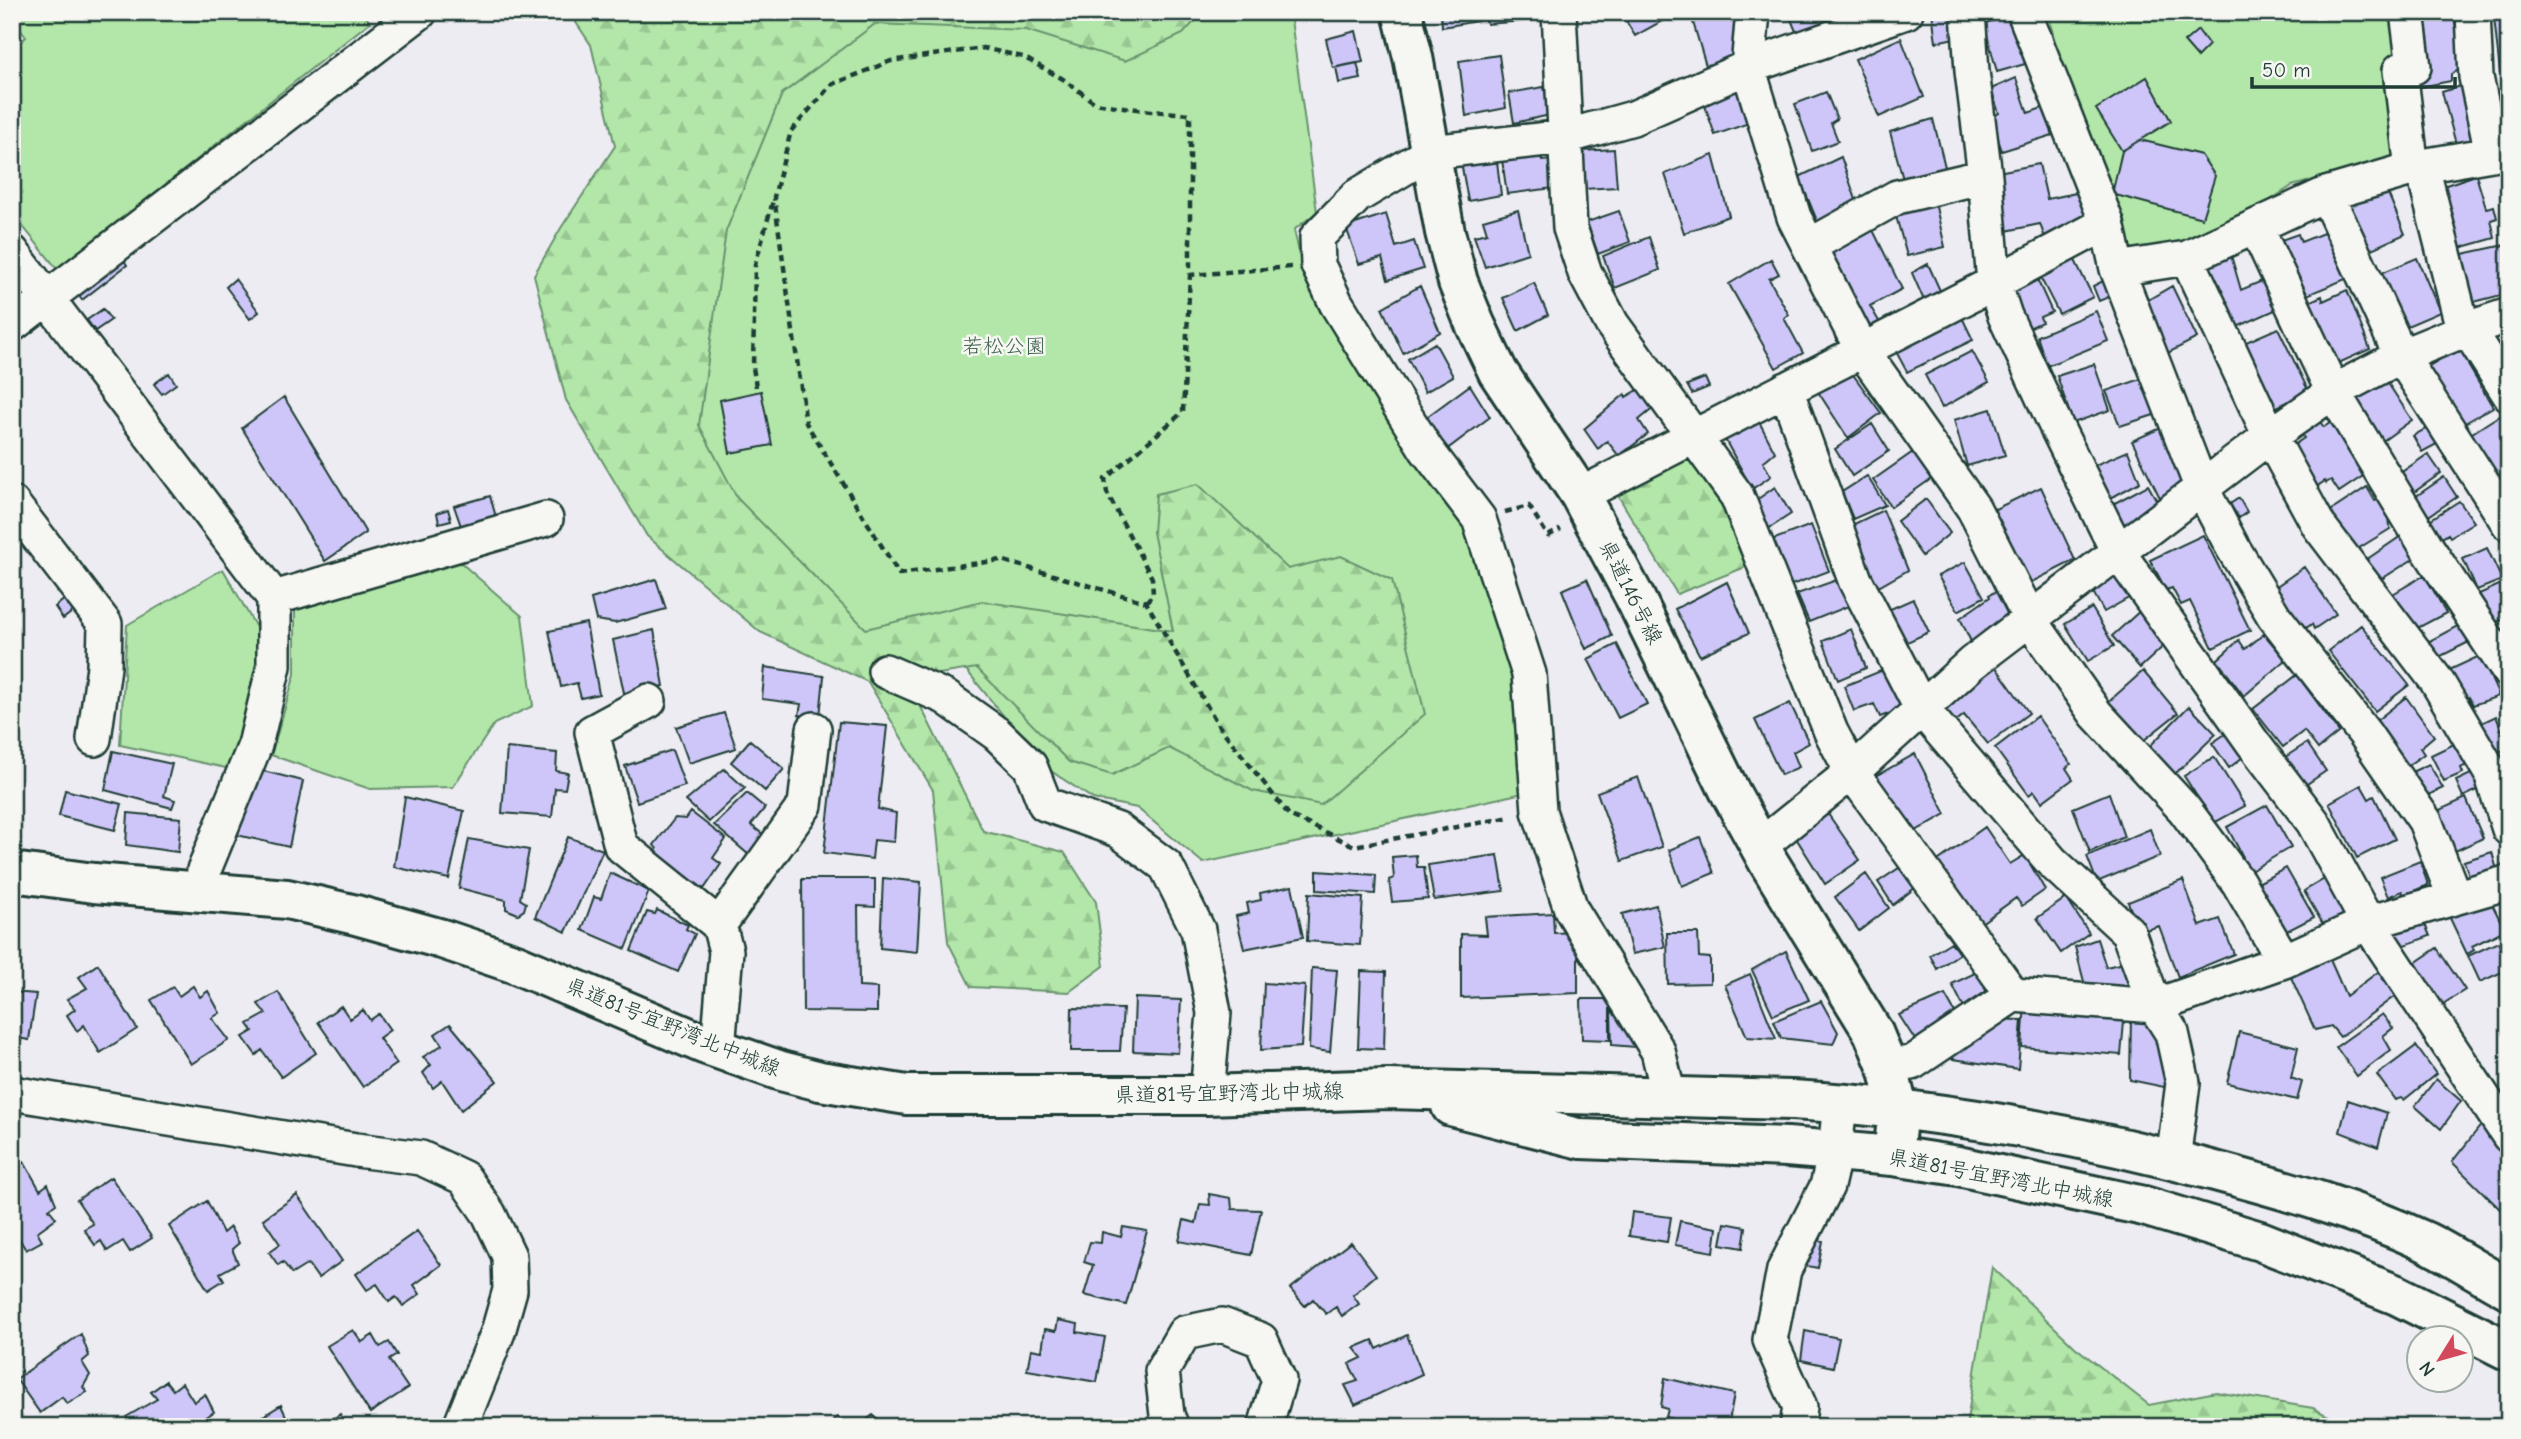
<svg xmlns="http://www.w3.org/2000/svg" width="2521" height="1439" viewBox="0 0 2521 1439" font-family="'Comic Neue','Klee One',sans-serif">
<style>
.green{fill:#b2e7a9;stroke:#68926e;stroke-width:2}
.forest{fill:url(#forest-firs);stroke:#68926e;stroke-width:2}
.building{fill:#cec6f8;stroke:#1f3d34;stroke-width:2}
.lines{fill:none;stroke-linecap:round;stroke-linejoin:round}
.minor-casing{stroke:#1f3d34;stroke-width:38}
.major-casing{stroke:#1f3d34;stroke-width:44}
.path{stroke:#1f3d34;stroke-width:4.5;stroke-dasharray:7 5;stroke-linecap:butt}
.minor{stroke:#f6f6f2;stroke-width:33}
.major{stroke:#f6f6f2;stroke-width:38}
.labels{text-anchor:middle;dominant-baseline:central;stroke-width:5;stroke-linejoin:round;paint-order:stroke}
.park-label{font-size:21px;fill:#3c5f4b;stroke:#f6f6f2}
.street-label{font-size:21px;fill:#1f3d34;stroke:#f6f6f2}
</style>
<defs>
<pattern id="forest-firs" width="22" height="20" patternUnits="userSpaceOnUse" patternTransform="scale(1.75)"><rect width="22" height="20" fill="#b2e7a9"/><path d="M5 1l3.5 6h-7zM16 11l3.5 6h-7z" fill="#99c792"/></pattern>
</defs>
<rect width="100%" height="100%" fill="#eeecf3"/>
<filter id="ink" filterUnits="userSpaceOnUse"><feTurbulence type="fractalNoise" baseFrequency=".0143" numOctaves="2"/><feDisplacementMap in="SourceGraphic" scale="14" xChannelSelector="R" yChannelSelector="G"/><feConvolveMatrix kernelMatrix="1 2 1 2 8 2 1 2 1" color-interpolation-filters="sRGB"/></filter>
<g filter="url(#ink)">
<path class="green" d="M12,12H362L370,22L58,270L12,213V49L26,37L12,19Z
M693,12H1290L1317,212L1294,230L1304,274L1462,490L1510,660L1528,792L1203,863L1137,808L1093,799L1045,767L951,651L859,649L783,569L684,424Z
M2048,12H2394L2399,53V157L2292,186L2206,242L2132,257L2060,65Z
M453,556L522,616L533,706L494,724L453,787L370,789L271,755L295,674V601Z
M223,569L262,638L252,706L235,770L120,745L127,625Z"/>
<path class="forest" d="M569,12H1203L1183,34L1125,61L1026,30L875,24L782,94L726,231L699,425L737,498L866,629L982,601L1173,631L1153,532L1156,494L1198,484L1288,569L1341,556L1392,580L1425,714L1321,805L1253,791L1169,748L1112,775L1069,762L977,668L907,679L983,831L1064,852L1096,902L1104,966L1069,992L971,987L948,942L933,790L868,682L760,632L647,536L566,400L534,275L561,228L615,146L591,45Z
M1692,443L1756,563L1677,594L1613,487Z
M1992,1267L2075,1347L2149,1405L2216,1392L2313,1408L2349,1427H1966Z"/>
<path class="building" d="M1441,12H1477L1478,21L1442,27Z
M1486,12H1522L1523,21L1487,24Z
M1629,12H1671L1673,15L1635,36L1623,16Z
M1690,12H1740L1736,56L1706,66Z
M1788,12H1839L1841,16L1797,34Z
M1932,12H1956L1959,37L1936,42Z
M2419,12H2453L2463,68L2451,74V81L2415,88Z
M2509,15V72L2500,73L2494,17Z
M2012,16L2025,64L1997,72L1984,23Z
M2198,30L2209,45L2197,57L2184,42Z
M1356,31L1363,62L1333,68L1326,39Z
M1901,38L1924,97L1879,117L1855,59Z
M1499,55L1506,108L1466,116L1459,61Z
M1357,63L1361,79L1339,83L1336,67Z
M2147,77L2171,121L2122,151L2096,109Z
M2016,78L2028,113L2048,106L2059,133L2002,151L1991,118L1999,113L1991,89Z
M1736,82L1749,123L1715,135L1701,94Z
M2469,83L2483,139L2456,144L2442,92Z
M1544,87L1550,115L1514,123L1509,93Z
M1826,92L1837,119L1831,123L1838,141L1812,151L1795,104Z
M1933,119L1946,171L1904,183L1890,132Z
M2140,140L2201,155L2215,176L2202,218L2112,194L2122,151Z
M1540,148L1542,161L1552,160L1562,187L1507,194L1501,153Z
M1614,149L1617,187L1584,189L1582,151Z
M1496,153L1501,195L1468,201L1460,156Z
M1713,155L1729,216L1684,233L1665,174Z
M1841,157L1860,211L1820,228L1799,177Z
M2039,164L2047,199L2081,192L2093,220L2045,238L2040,224L2006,231L1998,172Z
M2476,175L2486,208L2494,206L2497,218L2491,220L2495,238L2456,249L2437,188Z
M2385,186L2405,234L2365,252L2345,202Z
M1934,198L1945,247L1907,256L1894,209Z
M1518,210L1528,253L1485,267L1474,236L1487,233L1483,220Z
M1619,211L1630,242L1598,254L1587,222Z
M1386,214L1396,247L1414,241L1423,269L1388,280L1382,258L1359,264L1346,227Z
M1871,226L1902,289L1870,306L1880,323L1865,330L1825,250Z
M2326,232L2348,278L2307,295L2281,240L2298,234L2301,242Z
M1649,237L1660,270L1615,288L1603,256Z
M2509,244V293L2470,303L2458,255Z
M2070,250L2093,297L2059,314L2035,267Z
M2230,252L2241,290L2262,281L2275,310L2235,328L2201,260Z
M120,254L127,265L82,300L74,289Z
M2417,258L2440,312L2405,327L2381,273Z
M1771,259L1779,274L1769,279L1789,315L1784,318L1803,353L1776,368L1729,284Z
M1928,264L1942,295L1925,303L1912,273Z
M2036,277L2052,312L2040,317L2042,322L2029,328L2012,289Z
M2109,278L2116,294L2099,301L2093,286Z
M235,279L259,312L250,319L226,287Z
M1534,283L1548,315L1518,331L1503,298Z
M1420,286L1440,332L1403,353L1382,308Z
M2172,286L2197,338L2166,354L2143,303Z
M2347,290L2370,349L2332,366L2304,304L2322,296L2323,301Z
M103,309L111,320L95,331L87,320Z
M1958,309L1973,340L1907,372L1892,344Z
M2096,311L2108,341L2047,366L2037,336Z
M2278,328L2309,392L2268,411L2237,346Z
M1435,343L1453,376L1425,392L1408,359Z
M2461,347L2471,363L2468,365L2493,407L2458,427L2424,369Z
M1972,351L1989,382L1942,408L1925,375Z
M2094,364L2110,410L2073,423L2057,376Z
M1846,365L1881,413L1848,438L1811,381Z
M2380,371L2412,420L2377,445L2344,395Z
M169,373L176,384L162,394L154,384Z
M1705,378L1709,387L1692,394L1687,385Z
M2144,378L2157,414L2120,426L2106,391Z
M1470,385L1490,417L1446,450L1424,419Z
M1643,387L1656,406L1639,420L1648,434L1619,456L1607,441L1598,449L1584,429L1625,394L1626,397Z
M761,391L772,445L730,453L720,400Z
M284,397L366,533L325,561L242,428Z
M1991,409L2005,455L1967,466L1954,420Z
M1755,414L1775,452L1763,462L1771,476L1752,489L1722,434Z
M2500,415L2509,428V499L2466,437Z
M2333,421L2366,474L2339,492L2331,480L2326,483L2325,481L2316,487L2291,447L2304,438L2302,435L2320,422L2324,427Z
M2438,422L2446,439L2422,452L2413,436Z
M1872,424L1889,451L1852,476L1835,449Z
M2163,427L2193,487L2162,502L2132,441Z
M2128,451L2140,482L2109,499L2095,465Z
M1913,452L1931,479L1891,507L1873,480Z
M2428,454L2441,473L2410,495L2396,476Z
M1867,476L1885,505L1853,519L1842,492Z
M2444,477L2457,497L2424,519L2412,499Z
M2148,485L2162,510L2127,532L2111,505Z
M1775,487L1791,514L1768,529L1755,501Z
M2041,487L2075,560L2028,584L1993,510Z
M2367,487L2375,501L2381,498L2389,512L2390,529L2351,553L2326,514Z
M490,496L496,517L461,526L454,506Z
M2239,498L2247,512L2239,518L2230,504Z
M1926,499L1950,533L1922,556L1897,521Z
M2459,501L2474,522L2450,537L2448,534L2436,542L2425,523Z
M448,509L451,520L439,523L437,513Z
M1883,510L1908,570L1873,590L1850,526Z
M1811,525L1829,571L1789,586L1772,540Z
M2407,532L2421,554L2372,585L2360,564Z
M2203,535L2250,630L2213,648L2190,601L2181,605L2172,588L2166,590L2150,560Z
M2487,548L2502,580L2477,590L2463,559Z
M1965,562L1984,597L1958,611L1938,576Z
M2117,567L2132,596L2104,612L2088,583Z
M2304,567L2336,614L2314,629L2312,624L2300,632L2271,590Z
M2425,575L2446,613L2412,631L2391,595Z
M1848,576L1856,603L1809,622L1797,594Z
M656,579L666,609L615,623L596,620L591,599Z
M1587,579L1612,636L1586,649L1562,590Z
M2508,581L2509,617L2492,624L2479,594Z
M1727,582L1749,633L1700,656L1675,609Z
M2004,587L2020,617L1972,644L1960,618L1990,597L1989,595Z
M71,594L80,606L63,619L55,607Z
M1913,599L1929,632L1903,644L1888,610Z
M2092,608L2114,646L2088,661L2065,624Z
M2141,610L2169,641L2140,668L2112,636Z
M586,623L599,694L581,698L577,683L561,687L549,631Z
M2463,623L2473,640L2431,661L2420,646Z
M2361,625L2409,685L2375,711L2328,651Z
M1851,629L1866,668L1838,680L1823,641Z
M654,630L664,686L624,693L613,640Z
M2264,634L2286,660L2244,696L2217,660L2239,640L2245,649Z
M1617,644L1647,704L1618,718L1588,659Z
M2486,653L2493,670L2488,672L2499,696L2473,705L2469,697L2458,702L2445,672Z
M1990,659L2029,713L1988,744L1964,715L1950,726L1933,705Z
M765,667L824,676L820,717L799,715L801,704L762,699Z
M1888,668L1905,708L1880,717L1874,704L1854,711L1844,686Z
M2143,671L2178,713L2139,744L2106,704Z
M2297,675L2339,732L2318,749L2304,731L2283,747L2253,709Z
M2406,697L2434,736L2420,748L2424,754L2404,768L2389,751L2395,747L2372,724Z
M1790,703L1809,743L1793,752L1799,767L1781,775L1755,720Z
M2189,706L2216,734L2175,774L2149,747Z
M724,713L736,748L689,763L676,727Z
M2037,716L2071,764L2066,768L2073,779L2042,802L2034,791L2029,795L1995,748Z
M2496,716L2509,748L2487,757L2473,727Z
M839,722L887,726L878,809L896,813L894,842L874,840L872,859L824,853Z
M2233,729L2248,753L2229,768L2212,743Z
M750,740L784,769L765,791L731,762Z
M2307,743L2326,771L2301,788L2282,759Z
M2456,743L2470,763L2461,768L2463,773L2444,781L2431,755Z
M507,748L557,753L556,771L568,773L565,789L555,788L552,817L502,813Z
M672,750L685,786L637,802L625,766Z
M113,751L172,764L164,796L175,800L172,808L105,790Z
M1915,754L1946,814L1912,833L1901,826L1876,776Z
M2214,757L2245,806L2214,823L2184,776Z
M2429,764L2443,788L2422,798L2407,774Z
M255,769L303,781L289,847L237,835Z
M724,769L745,788L709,822L686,801Z
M2475,772L2482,788L2463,797L2456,781Z
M1638,777L1662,847L1622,861L1597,792Z
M2361,785L2369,799L2374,796L2395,839L2357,858L2329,803Z
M65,790L122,804L115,830L59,816Z
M747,793L765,808L751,825L765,836L749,855L714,825Z
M2109,793L2124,837L2090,852L2073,808Z
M405,797L464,811L449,879L394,867Z
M2466,798L2483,838L2449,854L2433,813Z
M2267,805L2291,847L2247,873L2239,860L2243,857L2227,827Z
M691,812L726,839L713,858L721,864L704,889L656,854L657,849L654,845L675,818L686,819Z
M128,813L181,818L178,852L126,845Z
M1828,814L1860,860L1825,884L1791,830L1808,827Z
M1985,827L2010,864L2025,855L2045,890L2022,906L2016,898L1977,926L1935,863Z
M2150,829L2160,856L2097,882L2087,856Z
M568,837L603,850L566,932L535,917Z
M1700,837L1714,873L1682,886L1669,850Z
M469,839L529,850L520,899L526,903L524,910L518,914L506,909V900L459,888Z
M2492,852L2497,870L2470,878L2464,861Z
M1416,855L1417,867H1424L1428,899L1392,902L1389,880L1394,878L1392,857Z
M1498,855L1504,891L1434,900L1428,865Z
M2420,861L2428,885L2404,895L2402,891L2388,897L2380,877Z
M1902,866L1916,887L1893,905L1878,882Z
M2286,868L2314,917L2283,933L2256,884Z
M1317,871L1376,875L1375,894L1317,890Z
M610,873L649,891L626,949L582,930L594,897L601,899Z
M1866,874L1889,908L1859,931L1835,897Z
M2328,877L2347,913L2324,926L2304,891Z
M883,878L921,882L917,952L880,948Z
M802,879H875V907L858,906L859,987L877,988V1012L803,1011Z
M2183,880L2200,926L2220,919L2234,954L2178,977L2159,926L2139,932L2128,902Z
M1292,886L1303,937L1244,949L1236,916L1249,913L1247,903L1261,900L1260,893Z
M1309,893L1363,898L1360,945L1307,941Z
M2066,898L2089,933L2061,953L2037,918Z
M2489,898L2505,930L2472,946L2474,950L2467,954L2448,914Z
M1656,905L1665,947L1632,954L1622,914Z
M657,910L688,925L686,929L695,934L678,972L631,951L647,912L655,914Z
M1553,913L1554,933L1578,932V993L1461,998V934L1487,935L1485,917Z
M2420,913L2430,936L2397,948L2386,924Z
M1667,933H1698L1699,957L1710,958V983L1668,984Z
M2097,939L2106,967L2132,961L2140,992L2088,997L2075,947Z
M1951,942L1959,954L1937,969L1930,955Z
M2498,942L2509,969L2480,982L2468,956Z
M2437,948L2465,990L2435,1009L2409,967Z
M1786,951L1809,1000L1773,1015L1752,970Z
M2327,953L2346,996L2378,972L2395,996L2340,1037L2331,1026L2315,1030L2289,973Z
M98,964L137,1029L100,1053L84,1025L77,1031L67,1015L75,1009L67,999L87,988L79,977Z
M1312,968L1337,970L1330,1052L1309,1049Z
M1361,971L1386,972L1384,1049L1358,1048Z
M1977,972L1990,999L1965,1010L1952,984Z
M1750,974L1776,1039L1747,1037L1725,985Z
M1264,983L1305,986L1301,1047L1261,1050Z
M193,986L200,997L208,991L220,1013L212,1018L229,1040L191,1064L151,1000L173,987L179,996Z
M12,992L36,994L29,1040L12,1037Z
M278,992L316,1053L281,1077L262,1050L256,1055L243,1037L253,1031L248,1024L266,1014L258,1004Z
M1945,995L1958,1018L1917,1043L1899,1015Z
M1135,998L1181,1000L1178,1053L1133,1051Z
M1581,999H1610V1040L1582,1039Z
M1821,1001L1838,1032L1833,1044L1781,1038L1774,1021Z
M2025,1003L2125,1011L2121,1055L2022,1047Z
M341,1006L350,1019L363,1010L370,1020L379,1014L390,1030L379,1038L397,1064L363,1087L318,1022Z
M1072,1008L1123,1009L1120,1051H1071Z
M1611,1012L1623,1013L1636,1037L1635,1047L1612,1045Z
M2382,1014L2393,1028L2383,1036L2391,1050L2357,1076L2336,1047Z
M2131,1015L2153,1020L2169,1088L2130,1080Z
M1989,1019L2022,1020L2018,1069L1947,1058Z
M450,1024L497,1081L461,1110L442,1081L433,1088L423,1073L431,1065L423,1057L442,1045L435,1034Z
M2239,1032L2298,1047L2291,1078L2302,1082L2297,1100L2227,1083Z
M2416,1046L2436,1074L2404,1100L2401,1098L2395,1100L2377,1075Z
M2436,1079L2461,1101L2441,1129L2415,1106Z
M2348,1100L2387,1113L2378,1147L2340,1132Z
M2482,1124L2509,1156V1218L2452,1162Z
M24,1162L40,1190L48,1184L56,1204L49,1209L56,1218L37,1232L42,1241L26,1250L12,1227V1170Z
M111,1177L152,1238L130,1252L123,1241L107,1251L101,1241L95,1245L84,1229L93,1224L77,1200Z
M1209,1194L1231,1198L1232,1209L1261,1210L1251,1255L1179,1241L1184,1220L1196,1223L1200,1204L1210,1205Z
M297,1195L342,1261L318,1278L308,1264L292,1274L283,1262L278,1265L269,1252L280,1244L263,1219Z
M207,1201L223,1233L230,1227L239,1243L232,1249L238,1263L220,1273L224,1280L208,1290L169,1226Z
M1632,1212L1671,1217L1667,1242L1629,1236Z
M1680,1221L1717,1228L1714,1252L1675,1245Z
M1725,1223L1746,1227L1743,1248L1721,1244Z
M1123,1227L1147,1231L1126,1305L1084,1295L1093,1265L1084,1262L1090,1242L1101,1243L1102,1232L1121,1237Z
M417,1231L441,1265L414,1285L420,1294L403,1306L396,1297L389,1302L377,1284L367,1290L356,1274Z
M1806,1238L1823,1241L1818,1268L1802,1265Z
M1351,1242L1376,1275L1353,1295L1359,1304L1342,1316L1336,1307L1326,1314L1313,1299L1305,1306L1290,1289Z
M1058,1320L1078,1324L1077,1332L1105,1337L1097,1382L1027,1370L1031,1349L1042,1351L1045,1329L1056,1331Z
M353,1330L362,1342L373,1335L380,1347L389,1342L397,1355L389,1360L408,1388L370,1413L327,1346Z
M1805,1331L1839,1338L1833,1367L1801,1360Z
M81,1334L89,1356L82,1362L90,1375L83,1387L87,1392L67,1404L62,1397L40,1413L16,1379Z
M1407,1335L1422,1374L1355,1405L1345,1385L1358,1381L1349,1364L1362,1358L1354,1348L1373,1340L1377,1349Z
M1665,1378L1734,1394L1728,1427H1676L1677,1420L1666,1417L1668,1409L1661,1407Z
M166,1381L173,1390L182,1383L194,1402L205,1394L214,1412L190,1427H132L126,1417L157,1399L151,1392Z
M281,1405L289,1423L284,1427H246Z
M340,1414L348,1427H322Z
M873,1415L887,1427H828L837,1417L847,1423L865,1421Z"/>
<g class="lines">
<defs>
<path id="minor" d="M1559,12L1570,228L1585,273L1612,324L1737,496L1831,732L1852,772L2013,995
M1753,12L1748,67L1794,217L1862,350L1974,509L2031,621L2096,714L2184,809L2238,882L2284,961
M1968,12L1972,71L1985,176L1994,283L2005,316L2057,428L2118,552L2253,743L2313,822L2368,923L2509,1136
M2024,12L2107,223L2117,269L2187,258L2326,194L2422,166L2509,151
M2407,12L2414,67L2400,70L2412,169
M2473,12L2476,77L2492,154
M2422,166L2460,317L2509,394
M2326,194L2401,356L2509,524
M2256,227L2333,392L2428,549L2509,672
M1809,246L1897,197L1985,176
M12,252L274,598V666L255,745L204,870L202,893
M2187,258L2270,436L2319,526L2436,680L2491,773L2509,829
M2117,269L2202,489L2233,548L2274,616L2365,734L2425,821L2454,896
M12,325L420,12
M1786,389L1855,580L1921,708L2052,862L2128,932L2155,1006L2172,1033L2183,1083L2173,1160
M1580,495L1994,283L2107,223
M12,503L105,624L104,667L94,739
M274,598L546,519
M885,671L945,697L997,734L1030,766L1045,804L1118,830L1166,866L1198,930L1214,1013L1207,1095
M649,701L592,732L621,846L719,925
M1760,846L1852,772L1972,663L2270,436L2333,392L2401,356L2467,329L2509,315
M718,1049L726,951L719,925L805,805L814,729
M1886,1066L1912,1063L2013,995L2155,1006L2284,961L2368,923L2509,882
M12,1093L356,1150L421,1158L464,1178L489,1214L509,1256L510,1290L498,1332L460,1427
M1669,1096L1658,1051L1571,909L1539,811L1529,674L1479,519L1426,449L1336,303L1318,265L1317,237L1357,196L1431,152L1565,137L1633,118L1748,67L1906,12
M1172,1427L1167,1415L1162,1371L1184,1333L1222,1325L1261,1340L1279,1380L1265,1427
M1797,1427L1800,1407L1770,1340L1784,1270L1827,1186L1835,1152L1840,1102"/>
<path id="major" d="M1402,12L1413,57L1445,232L1458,282L1475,324L1498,372L1580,495L1634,596L1729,790L1769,863L1873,1032L1889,1071L1898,1109L1893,1156
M12,872L94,883L287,899L356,915L442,939L516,964L704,1044L781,1071L820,1081L907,1095H1207L1388,1089L1792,1100C1935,1108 2077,1134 2215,1171C2286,1190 2359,1211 2426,1242C2454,1256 2481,1274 2509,1289
M1451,1106L1581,1139L1787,1147L1893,1156L1958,1166L2144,1206L2260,1241L2397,1295L2509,1351"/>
</defs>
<use href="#minor" class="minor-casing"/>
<use href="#major" class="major-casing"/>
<path class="path" d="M1291,267L1190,275V114L1151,111L1095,103L1063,79L1023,57L983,48L891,61L831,85L791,131L774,197L806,423L899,574L1001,560L1146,602L1219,726L1289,815L1354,846L1511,817
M756,387L753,367L755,265L773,201
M1505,512L1529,506L1548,536L1561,529
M1146,602L1153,594L1152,578L1107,493L1105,479L1183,412L1190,275"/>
<use href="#minor" class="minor"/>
<use href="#major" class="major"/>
</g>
</g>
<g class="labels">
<g class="park-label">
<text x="1004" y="346">若松公園</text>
</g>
<g class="street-label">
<text transform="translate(1631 592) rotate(63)">県道146号線</text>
<text transform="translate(673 1027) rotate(22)">県道81号宜野湾北中城線</text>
<text transform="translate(1229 1093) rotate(-1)">県道81号宜野湾北中城線</text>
<text transform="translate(2001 1178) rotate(11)">県道81号宜野湾北中城線</text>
</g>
</g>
<rect width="2521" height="1439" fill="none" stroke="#f6f6f2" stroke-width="42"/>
<rect x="21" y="21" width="2479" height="1397" fill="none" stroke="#1f3d34" stroke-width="2.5" filter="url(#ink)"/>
<g transform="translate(2440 1359) rotate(233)"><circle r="33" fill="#f6f6f2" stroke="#a0aca6" stroke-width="2"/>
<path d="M0-5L12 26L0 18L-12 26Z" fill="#d1495b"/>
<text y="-10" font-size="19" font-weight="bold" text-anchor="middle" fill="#1f3d34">N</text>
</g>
<path d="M2252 77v10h203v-10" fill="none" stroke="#1f3d34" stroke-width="3.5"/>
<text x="2262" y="77" font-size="21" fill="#1f3d34" stroke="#f6f6f2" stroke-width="5" paint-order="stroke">50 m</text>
</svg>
